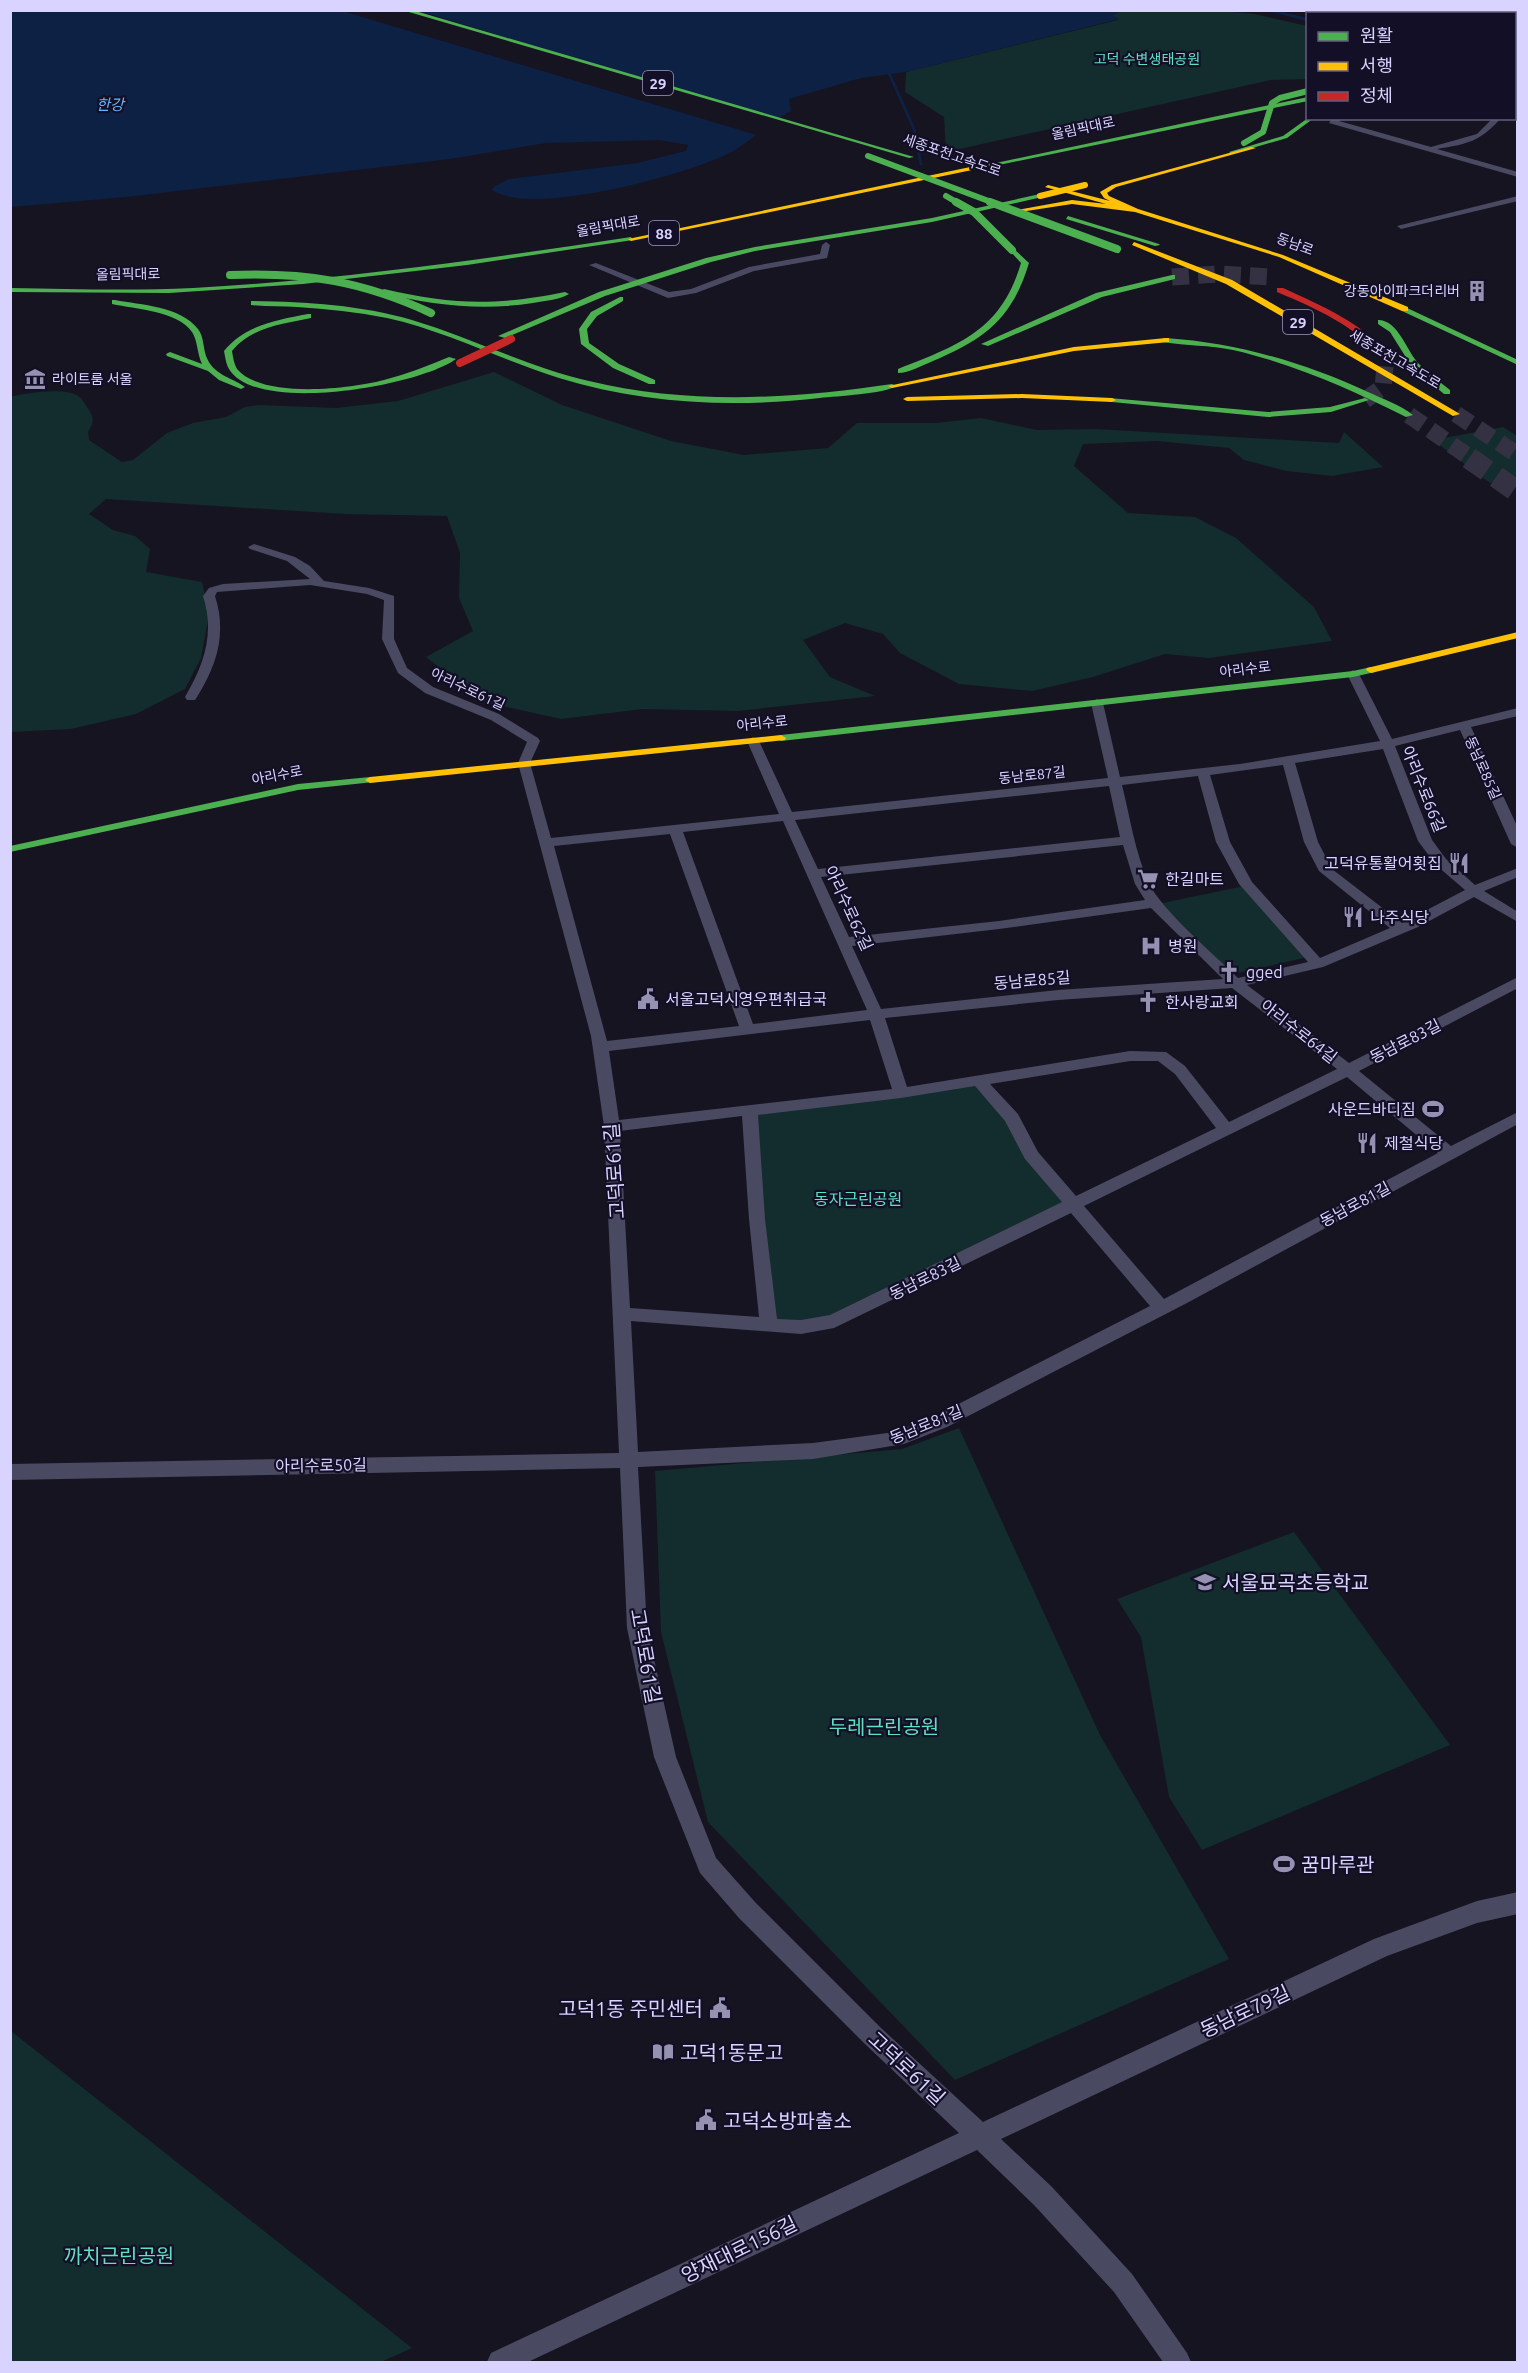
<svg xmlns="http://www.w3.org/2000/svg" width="1528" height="2373" viewBox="0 0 1528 2373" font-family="Ubuntu,'Noto Sans KR',sans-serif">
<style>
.green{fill:#132c2d}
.water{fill:#0d2144}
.pier{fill:#161421}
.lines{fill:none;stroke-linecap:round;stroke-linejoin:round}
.stream{stroke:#0d2144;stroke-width:3}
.highway-tunnel-far1{stroke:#333142;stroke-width:17;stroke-dasharray:17 9;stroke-linecap:butt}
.highway-tunnel{stroke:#333142;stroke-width:22;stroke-dasharray:22 11;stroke-linecap:butt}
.street{fill:#4a4962;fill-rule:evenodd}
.fast{fill:#4caf50;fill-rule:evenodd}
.slow{fill:#ffc107;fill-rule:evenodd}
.jam{fill:#c62828;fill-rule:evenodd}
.fast-bridge-far1{stroke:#4caf50;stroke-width:6}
.fast-bridge{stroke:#4caf50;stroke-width:8}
.slow-bridge{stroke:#ffc107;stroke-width:6}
.jam-bridge{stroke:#c62828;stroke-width:8}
.labels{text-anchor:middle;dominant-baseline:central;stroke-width:4.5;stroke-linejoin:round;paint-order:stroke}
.far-park-label{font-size:14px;fill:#5fe0c0;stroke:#130f26}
.far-street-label{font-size:14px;fill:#d9d4ff;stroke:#130f26}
.far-poi-label{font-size:14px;fill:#d9d4ff;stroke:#130f26;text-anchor:end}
.shield{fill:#130f26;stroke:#9e99be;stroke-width:1.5}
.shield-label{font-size:15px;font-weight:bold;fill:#d9d4ff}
.far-water-label{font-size:15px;font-style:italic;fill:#62b6ff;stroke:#130f26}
.street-label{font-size:16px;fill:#d9d4ff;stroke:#130f26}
.poi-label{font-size:16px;fill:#d9d4ff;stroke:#130f26;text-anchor:start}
.park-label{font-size:16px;fill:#5fe0c0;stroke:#130f26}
.near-street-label{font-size:20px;fill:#d9d4ff;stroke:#130f26}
.near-poi-label{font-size:20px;fill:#d9d4ff;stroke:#130f26;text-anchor:start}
.near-park-label{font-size:20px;fill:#5fe0c0;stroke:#130f26}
</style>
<rect width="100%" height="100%" fill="#161421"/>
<path class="green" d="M1121,11H1219L1255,14L1307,26V79L1271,80L946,152L944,117L905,92L906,72L1118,20L1112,15Z
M494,372L562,405L671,441L744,455L828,448L857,423H936L981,418L1037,430L1096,429L1339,443L1344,432L1383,467L1332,476L1287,471L1244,460L1229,448L1157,441L1083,444L1074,466L1128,513L1195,517L1236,538L1314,607L1332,641L1209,658L1165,654L1093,677L1032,691L959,684L900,653L883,634L845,623L803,640L830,677L875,696L738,711L643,709L561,719L484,702L426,657L473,631L459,598L460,553L447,516L345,514L106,499L89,514L113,530L135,536L150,549L146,572L202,582L209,614L201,658L185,689L136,714L71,729L11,732L10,397C27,393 68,386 81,398C84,402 87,407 89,410C95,419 93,424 88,432L89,440L122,462L133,460L167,433L193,423L226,417L245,407L259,405L336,408L398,401Z
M1503,427L1517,436V477L1490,483L1433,440Z
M1244,886L1308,957L1225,976L1158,904Z
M978,1080L1075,1206L834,1321L769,1325L750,1110Z
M959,1428L1100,1735L1229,1959L955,2080L708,1822L661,1632L655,1471L902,1449Z
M1294,1532L1450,1745L1202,1850L1169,1797L1141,1637L1117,1599Z
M10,2031H11L412,2348L381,2362H11Z"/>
<path class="water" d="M10,11H1121L1112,15L1119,19L906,72L861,78L789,99L791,111C766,124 748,145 723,156C680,176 531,217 492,190L495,186L509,179L637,163L686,151L688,145L659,140L546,143L450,159L126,197L11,207Z"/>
<path class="pier" d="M342,11H419L781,120L760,136Z"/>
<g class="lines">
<path class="stream" d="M1270,10L1308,20
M1514,68L1518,69
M889,73L914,129L921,164"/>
<path class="highway-tunnel-far1" d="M1172,277L1218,274L1271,277
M1365,400L1383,387L1386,357
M1456,414L1518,455
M1409,415L1472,459"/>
<path class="highway-tunnel" d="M1469,458L1518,492"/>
<path class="street" d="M1470,10H1483L1461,14Z
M1514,82L1518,83V87L1514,86Z
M1518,108V112L1514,113V109Z
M1332,118H1342L1339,121L1431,147L1477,134L1493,118H1501C1480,142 1467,144 1437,149L1518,172V177L1329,123Z
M1518,196V201L1401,229L1397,226Z
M826,242L830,245L827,258L754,271L696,293L668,298L589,265L596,263L669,292L691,289L749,267L820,254L822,245Z
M254,544L295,557L310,566L324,581L369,588L394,596V639L407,668L433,687L499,714L538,738L540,741L530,763L551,838L779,814L747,741L753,737L759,741L792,812L1108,778L1091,703L1097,699L1103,703L1120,777L1240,764L1380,741L1347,674L1353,670L1359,674L1392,739L1518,708V716L1471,727L1518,828V848L1511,844L1460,730L1395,746L1432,840L1446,859L1475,885L1518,868V877L1484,891L1518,912V922L1474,897L1418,927L1323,967L1247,985L1349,1063L1518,977V988L1359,1071L1451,1146L1518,1112V1124L1187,1303L947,1427L904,1444L813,1459L638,1467L647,1628L676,1757L716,1858L755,1902L881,2028L983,2122L1374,1939L1477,1901L1518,1892V1914L1477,1923L1387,1956L1001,2139L1052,2187L1132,2274L1187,2353L1191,2362H1163L1114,2292L1034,2205L977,2150L528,2362H487L491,2353L959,2133L865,2044L739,1918L700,1873L654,1757L627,1628L620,1468L10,1480V1464L619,1453L604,1126L591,1036L518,763L527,742L491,720L425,693L398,673L382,639L384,600L367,594L310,585L217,592L215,596C227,633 217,665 197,697L195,700H187L185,697C204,665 215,633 203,596L209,588L223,584L310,579L287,561L250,549L248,547ZM1383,749L1418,841L1436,865L1465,890L1402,923L1332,869L1318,842L1295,763ZM1283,765L1304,842L1319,871L1390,928L1320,958L1252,882L1230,842L1210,775ZM1198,776L1216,842L1239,884L1308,962L1238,978C1215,955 1161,910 1149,883C1135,853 1130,817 1122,785ZM1109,786L1120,837L818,869L795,820ZM783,821L867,1010L753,1024L683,832ZM670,834L739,1026L607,1041L554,846ZM1123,845L1135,884L1145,900L999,921L849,937L821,877ZM1151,908L1223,979L1058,990L881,1009L852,946L999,929ZM1232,988L1337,1069L1229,1122L1185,1066L1166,1052L1130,1051L907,1087L885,1018L1058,1000ZM870,1020L892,1089L619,1120L609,1051ZM1130,1061H1158L1175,1074L1216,1128L1076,1196L1038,1152L1018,1114L990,1084ZM1347,1077L1438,1153L1164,1299L1084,1206ZM975,1086L1005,1121L1025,1159L1062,1202L830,1315L801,1320L777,1319L765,1219L758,1115L901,1098ZM742,1116L749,1219L759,1317L630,1308L620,1131ZM1071,1213L1150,1306L933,1417L895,1432L813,1443L638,1452L631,1321L801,1334L834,1328Z"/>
<path class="fast" d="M402,10H412L914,157L909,158Z
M1518,53V57L1514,58V54Z
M1308,97V101L994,166L991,164Z
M1308,118H1314L1287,138L1232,154L1229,152L1283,136Z
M1040,194L1042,197L932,222L755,251L711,262L605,296L505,338L498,336L599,292L706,258L755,247L932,218Z
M1068,216L1159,244L1160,245L1155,246L1066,219Z
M631,237L633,240L467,265L303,284L169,293L10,292V288C71,289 132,291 193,288C340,280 486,259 631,237Z
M1010,249H1014L1029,263C1012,319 985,339 933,361C923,365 909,373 898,373V369C959,345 1001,331 1021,263L1010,251Z
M1172,275H1175V279L1102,297L988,346L981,344L1096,293Z
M384,289C452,305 496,306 565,292L569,294C559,300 544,301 533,303C480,311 433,305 381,293L380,291Z
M620,297H623V301L597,316L587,329L589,343L619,364L655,380V384H649L613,368L581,344L579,329L591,312Z
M115,300C141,305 180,306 198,329C204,337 203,347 206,356C213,375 231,377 245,387L241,389L219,380L208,371L167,356L166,354L170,352L202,364C197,354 198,341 192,332C178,311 135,309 112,304V300Z
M254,301C307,302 361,305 412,320C472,338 528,367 589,381C689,405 791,399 892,384L896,386C884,394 837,396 820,398C734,408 642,404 559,378C501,360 446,331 387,318C357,312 327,309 297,307C282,306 266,307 251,305V301Z
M1405,307L1518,360V365L1402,311L1401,309Z
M308,314H311V318C282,324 252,327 232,351C233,357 234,364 237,369C262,399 350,389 384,380C406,374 428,366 449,357L456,359C419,386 256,415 229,369C226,364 225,356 224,351C245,325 277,320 308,314Z
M1378,320C1399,320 1407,353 1420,365C1429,374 1440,382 1450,390V394H1444L1412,367L1390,332L1378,324Z
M1166,338C1237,343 1303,362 1368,392C1383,399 1401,405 1413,415L1406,417C1350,389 1294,364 1233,350C1210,345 1186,346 1163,342V338Z
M1109,398L1268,412L1330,407L1365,398L1369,400L1331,412L1268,417L1112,402H1109Z
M1371,667L1375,668V672L1353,677L781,741L776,738L781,735L1353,671Z
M370,777L375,780L374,782L298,790L10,852V846L298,784Z"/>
<path class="slow" d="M1251,147L1256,148L1116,187L1107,193L1109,196L1138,209L1283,255L1408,307V311H1402L1279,257L1135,212L1072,204L1020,212L1017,210L1072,200L1106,204L1045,187L1048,185L1110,201L1104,198L1100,192L1112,185Z
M994,162L996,165L631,241L628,239Z
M1134,242L1232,280L1460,414L1453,416L1226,284L1132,245Z
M1166,338H1169V342L1074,351L892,388L888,386L1074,347Z
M1022,394L1112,398L1116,400L1112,402L1022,398L907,401L903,399L907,397Z
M1518,632V638L1371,673L1366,670L1367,668Z
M781,735L786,738L785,740L370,783L365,780L370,777Z"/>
<path class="jam" d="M1277,288H1283C1322,306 1362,322 1390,357L1383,359C1354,325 1317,309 1277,292Z"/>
<path class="fast-bridge-far1" d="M1244,143L1263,132L1272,103L1280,98L1308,91
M868,156L994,203
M946,196L958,203"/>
<path class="fast-bridge" d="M956,202L974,212L1012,250
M990,202L1117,249
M230,275C306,272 362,281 431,313"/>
<path class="slow-bridge" d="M1040,196L1085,185"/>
<path class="jam-bridge" d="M460,363L511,339"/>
</g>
<defs>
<symbol id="building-bare" viewBox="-9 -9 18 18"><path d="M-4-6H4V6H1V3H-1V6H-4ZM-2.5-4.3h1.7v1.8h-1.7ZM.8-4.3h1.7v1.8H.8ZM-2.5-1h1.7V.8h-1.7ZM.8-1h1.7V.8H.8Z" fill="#9591b1" stroke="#130f26" stroke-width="2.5" paint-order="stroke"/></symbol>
<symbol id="museum-bare" viewBox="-9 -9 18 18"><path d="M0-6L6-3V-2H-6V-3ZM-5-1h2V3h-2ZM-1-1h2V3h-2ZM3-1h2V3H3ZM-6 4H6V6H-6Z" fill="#9591b1" stroke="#130f26" stroke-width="2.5" paint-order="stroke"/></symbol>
<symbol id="restaurant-bare" viewBox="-9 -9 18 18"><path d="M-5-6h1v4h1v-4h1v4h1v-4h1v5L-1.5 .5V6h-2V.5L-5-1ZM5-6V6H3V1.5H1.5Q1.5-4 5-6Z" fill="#9591b1" stroke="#130f26" stroke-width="2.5" paint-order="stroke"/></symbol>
<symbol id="supermarket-bare" viewBox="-9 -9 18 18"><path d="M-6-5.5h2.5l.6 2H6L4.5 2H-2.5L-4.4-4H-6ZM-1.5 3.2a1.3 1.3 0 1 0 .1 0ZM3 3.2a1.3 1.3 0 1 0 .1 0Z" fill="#9591b1" stroke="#130f26" stroke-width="2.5" paint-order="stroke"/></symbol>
<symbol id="hospital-bare" viewBox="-9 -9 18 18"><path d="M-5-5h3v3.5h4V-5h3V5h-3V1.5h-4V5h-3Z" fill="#9591b1" stroke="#130f26" stroke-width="2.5" paint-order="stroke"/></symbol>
<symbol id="church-bare" viewBox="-9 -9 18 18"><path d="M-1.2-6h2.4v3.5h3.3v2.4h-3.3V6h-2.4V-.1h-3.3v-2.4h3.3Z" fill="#9591b1" stroke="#130f26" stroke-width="2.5" paint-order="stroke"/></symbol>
<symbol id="civic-bare" viewBox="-9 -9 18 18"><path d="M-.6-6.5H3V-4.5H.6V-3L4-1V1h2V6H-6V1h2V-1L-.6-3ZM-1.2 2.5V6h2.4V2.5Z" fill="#9591b1" stroke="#130f26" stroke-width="2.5" paint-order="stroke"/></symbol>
<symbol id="stadium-bare" viewBox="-9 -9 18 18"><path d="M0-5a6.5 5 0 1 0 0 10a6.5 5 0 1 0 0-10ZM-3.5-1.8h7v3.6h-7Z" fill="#9591b1" stroke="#130f26" stroke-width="2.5" paint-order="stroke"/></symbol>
<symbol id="school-bare" viewBox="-9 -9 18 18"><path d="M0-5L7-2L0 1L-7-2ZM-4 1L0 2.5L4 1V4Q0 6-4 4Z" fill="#9591b1" stroke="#130f26" stroke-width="2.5" paint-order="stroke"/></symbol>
<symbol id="library-bare" viewBox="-9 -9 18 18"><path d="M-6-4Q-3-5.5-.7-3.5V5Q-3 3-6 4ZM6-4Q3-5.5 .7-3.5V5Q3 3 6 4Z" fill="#9591b1" stroke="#130f26" stroke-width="2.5" paint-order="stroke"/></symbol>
</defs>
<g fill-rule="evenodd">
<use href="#building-bare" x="1462" y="276" width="30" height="30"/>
<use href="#museum-bare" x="20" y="364" width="30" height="30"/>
<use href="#restaurant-bare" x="1444" y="848" width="30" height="30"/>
<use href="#supermarket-bare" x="1133" y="864" width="30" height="30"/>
<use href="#restaurant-bare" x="1338" y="902" width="30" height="30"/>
<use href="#hospital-bare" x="1136" y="931" width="30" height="30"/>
<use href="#church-bare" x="1214" y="957" width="30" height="30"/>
<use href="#civic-bare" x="633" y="984" width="30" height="30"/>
<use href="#church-bare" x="1133" y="987" width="30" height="30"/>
<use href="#stadium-bare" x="1418" y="1094" width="30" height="30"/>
<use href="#restaurant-bare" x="1352" y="1128" width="30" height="30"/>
<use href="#school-bare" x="1190" y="1567" width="30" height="30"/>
<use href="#stadium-bare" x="1269" y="1849" width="30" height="30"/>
<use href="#civic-bare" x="705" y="1993" width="30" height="30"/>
<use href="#library-bare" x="648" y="2037" width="30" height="30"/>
<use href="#civic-bare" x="691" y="2105" width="30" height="30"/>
</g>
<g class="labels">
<g class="far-park-label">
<text x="1147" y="59">고덕 수변생태공원</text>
</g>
<g class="far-street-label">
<text transform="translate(1083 128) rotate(-12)">올림픽대로</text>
<text transform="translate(952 155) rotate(19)">세종포천고속도로</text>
<text transform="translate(608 226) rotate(-10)">올림픽대로</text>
<text transform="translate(1295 244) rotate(20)">동남로</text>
<text transform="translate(128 274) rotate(-1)">올림픽대로</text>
<text transform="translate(1395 359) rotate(30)">세종포천고속도로</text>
<text transform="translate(1245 669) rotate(-7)">아리수로</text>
<text transform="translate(468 689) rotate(25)">아리수로61길</text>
<text transform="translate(762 723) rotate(-6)">아리수로</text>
<text transform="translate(1483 768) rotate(66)">동남로85길</text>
<text transform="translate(277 775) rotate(-11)">아리수로</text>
<text transform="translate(1032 775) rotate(-6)">동남로87길</text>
</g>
<g class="far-poi-label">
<text x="1460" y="291">강동아이파크더리버</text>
<text x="52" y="379" text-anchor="start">라이트룸 서울</text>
</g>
<g class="shield">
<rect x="643" y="71" width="30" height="24" rx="4.5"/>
<rect x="649" y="221" width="30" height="24" rx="4.5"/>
<rect x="1283" y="310" width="30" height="24" rx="4.5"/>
</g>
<g class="shield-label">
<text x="658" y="83">29</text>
<text x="664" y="233">88</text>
<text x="1298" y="322">29</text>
</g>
<g class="far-water-label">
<text x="110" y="104">한강</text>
</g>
<g class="street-label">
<text transform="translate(1424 789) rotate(68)">아리수로66길</text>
<text transform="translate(849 908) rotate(65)">아리수로62길</text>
<text transform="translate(1032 980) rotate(-5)">동남로85길</text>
<text transform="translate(1299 1031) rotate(38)">아리수로64길</text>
<text transform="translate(1405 1041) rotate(-27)">동남로83길</text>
<text transform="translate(1355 1204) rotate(-28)">동남로81길</text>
<text transform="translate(925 1278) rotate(-26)">동남로83길</text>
<text transform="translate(926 1424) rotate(-22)">동남로81길</text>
<text transform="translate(321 1465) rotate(-1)">아리수로50길</text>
</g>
<g class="poi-label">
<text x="1442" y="863" text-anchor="end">고덕유통활어횟집</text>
<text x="1165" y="879">한길마트</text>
<text x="1370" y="917">나주식당</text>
<text x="1168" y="946">병원</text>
<text x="1246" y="972">gged</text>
<text x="665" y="999">서울고덕시영우편취급국</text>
<text x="1165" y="1002">한사랑교회</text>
<text x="1416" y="1109" text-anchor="end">사운드바디짐</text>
<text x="1384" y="1143">제철식당</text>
</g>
<g class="park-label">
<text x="858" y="1199">동자근린공원</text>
</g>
<g class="near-street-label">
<text transform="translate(614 1171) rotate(-94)">고덕로61길</text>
<text transform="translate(646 1656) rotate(80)">고덕로61길</text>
<text transform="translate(1245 2011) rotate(-25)">동남로79길</text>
<text transform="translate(907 2068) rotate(43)">고덕로61길</text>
<text transform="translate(739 2249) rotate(-26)">양재대로156길</text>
</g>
<g class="near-poi-label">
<text x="1222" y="1582">서울묘곡초등학교</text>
<text x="1301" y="1864">꿈마루관</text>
<text x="703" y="2008" text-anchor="end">고덕1동 주민센터</text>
<text x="680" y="2052">고덕1동문고</text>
<text x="723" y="2120">고덕소방파출소</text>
</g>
<g class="near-park-label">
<text x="884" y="1726">두레근린공원</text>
<text x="119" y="2255">까치근린공원</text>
</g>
</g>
<rect width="1528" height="2373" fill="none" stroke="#d9d4ff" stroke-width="24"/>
<rect x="1306" y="12" width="210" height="108" fill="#130f26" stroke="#625e7d" stroke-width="1.5"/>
<rect x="1318" y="32" width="30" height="9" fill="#4caf50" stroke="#625e7d" stroke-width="1.5"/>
<text x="1360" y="42" font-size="18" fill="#d9d4ff">원활</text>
<rect x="1318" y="62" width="30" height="9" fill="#ffc107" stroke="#625e7d" stroke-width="1.5"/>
<text x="1360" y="72" font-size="18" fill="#d9d4ff">서행</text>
<rect x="1318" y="92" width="30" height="9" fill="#c62828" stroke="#625e7d" stroke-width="1.5"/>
<text x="1360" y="102" font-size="18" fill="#d9d4ff">정체</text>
</svg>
